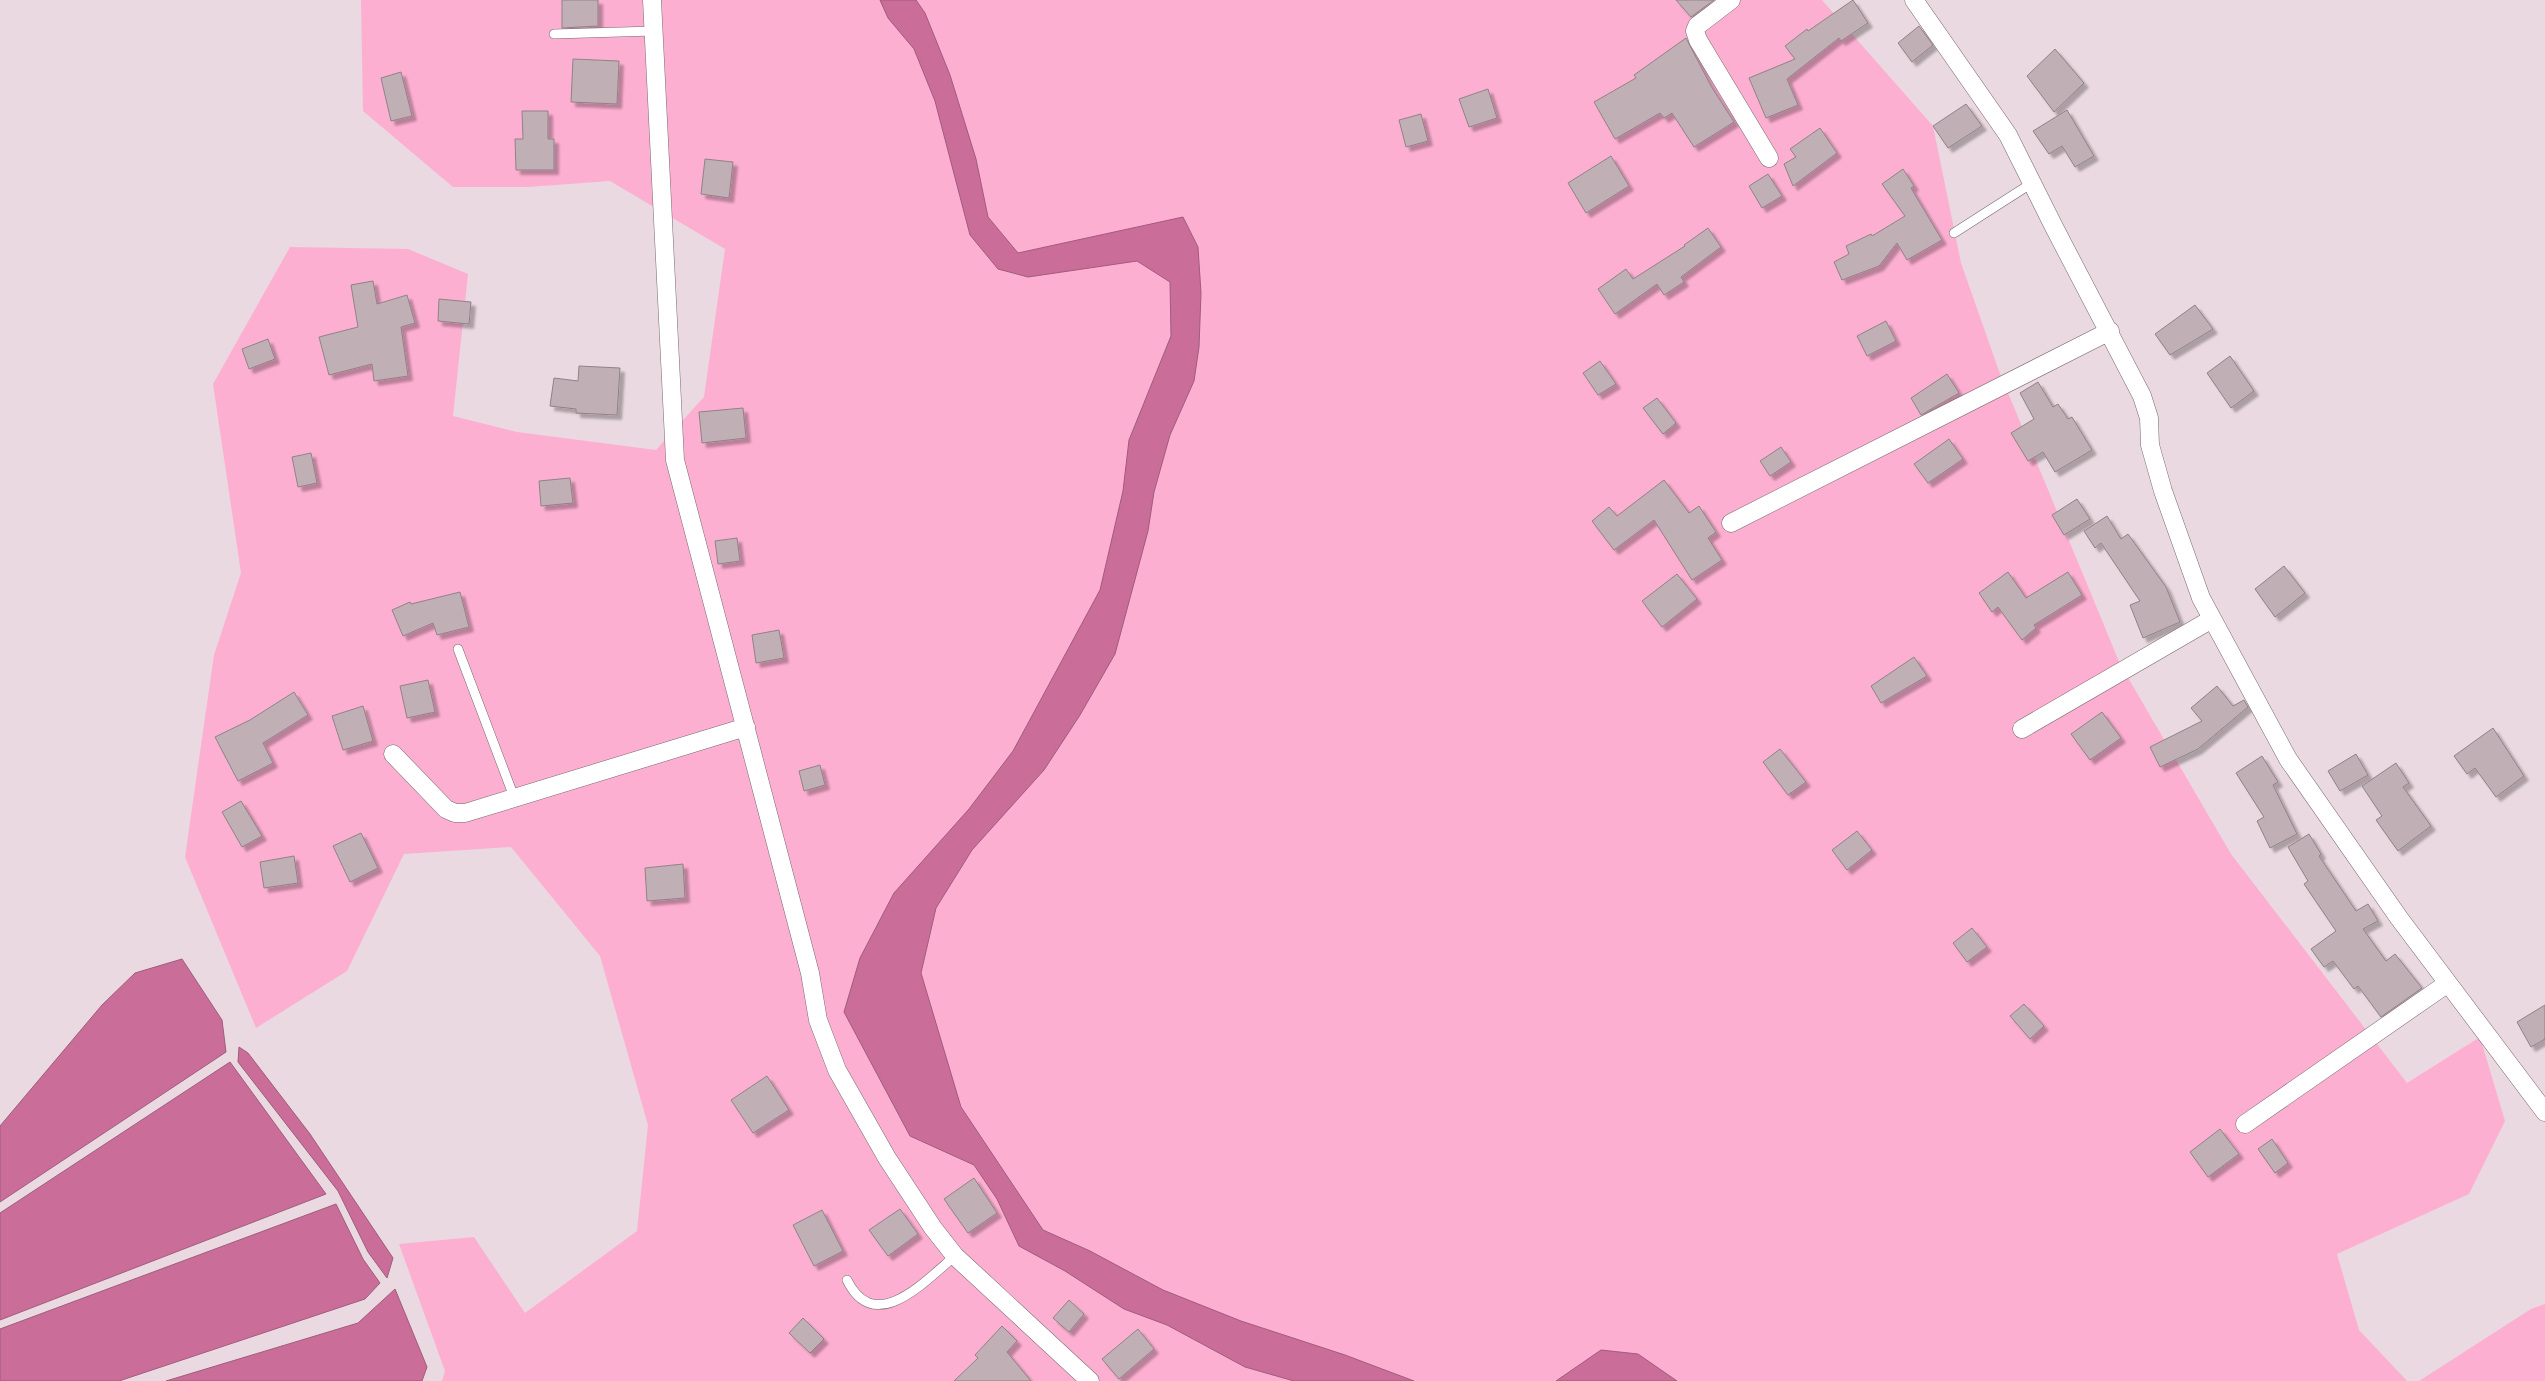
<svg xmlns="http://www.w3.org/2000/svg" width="2545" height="1381" viewBox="0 0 2545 1381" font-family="Figtree,sans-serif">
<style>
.green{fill:#fdafd1}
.water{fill:#ca6e99;stroke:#9f5c7b}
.building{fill:#c0b0b6;stroke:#918187;filter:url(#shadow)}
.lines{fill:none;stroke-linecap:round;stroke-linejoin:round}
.service-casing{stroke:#78696f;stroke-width:10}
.minor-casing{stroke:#78696f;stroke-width:19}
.service{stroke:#fff;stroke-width:9}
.minor{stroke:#fff;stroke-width:18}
</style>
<defs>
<filter id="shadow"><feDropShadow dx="4.5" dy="4.5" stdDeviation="1" flood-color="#0004"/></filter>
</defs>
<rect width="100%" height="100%" fill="#ead9e0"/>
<path class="green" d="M361,0H1822L1933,126L1961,263L1999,371L2120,664L2231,854L2407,1083L2480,1037L2505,1121L2469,1194L2337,1254L2359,1330L2407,1381H442L445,1371L399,1244L474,1237L525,1313L637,1231L648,1125L600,956L511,847L404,854L347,971L256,1028L185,857L214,655L241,573L213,384L290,247L408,249L468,274L453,416L517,432L656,450L704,397L725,249L610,181L528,187H453L363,111Z
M2545,1304V1381H2419L2531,1309Z"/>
<path class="water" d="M880,0H916L925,13L950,75L976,159L988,217L1018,253L1183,217L1198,247L1201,293L1199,347L1194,381L1170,435L1154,492L1148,531L1115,654L1080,715L1044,770L972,850L936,908L921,973L961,1107L1043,1230L1090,1251L1163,1290L1241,1321L1345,1355L1414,1381H1294L1245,1367L1167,1325L1124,1309L1065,1271L1019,1246L997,1199L974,1165L910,1136L844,1012L860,958L894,893L969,809L1013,751L1100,590L1123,491L1129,440L1171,336L1170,282L1137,261L1028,277L998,269L970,235L935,101L914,49L888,18Z
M182,959L222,1020L226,1052L0,1202V1126L102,1005L135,973Z
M239,1047L248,1053L310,1134L393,1258L387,1278L368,1252L338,1191L238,1062Z
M230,1062L326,1194L0,1320V1213Z
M336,1204L363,1259L380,1283L365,1299L119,1381H0V1329Z
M395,1289L427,1367L422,1381H166L358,1323Z
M1601,1350L1638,1354L1677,1381H1556Z"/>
<path class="building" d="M562,0H598V26L562,28Z
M1676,0H1714L1691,17Z
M1853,0L1868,23L1841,41L1839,38L1787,79L1798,105L1766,118L1749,78L1795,59L1785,46L1807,29L1808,31Z
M1919,26L1933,45L1912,62L1898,43Z
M1686,38L1711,86L1734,122L1694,147L1672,113L1664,118L1660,113L1615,139L1594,102L1636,78L1634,75Z
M2055,49L2084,83L2054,112L2027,76Z
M573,59L619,61L617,104L571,102Z
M401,72L412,116L391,121L381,78Z
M1488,89L1497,118L1469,127L1459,99Z
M1966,104L1982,126L1948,148L1933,126Z
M2067,110L2094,156L2075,167L2062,146L2049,154L2033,131Z
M522,111H548V139H554V170H516L515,139H523Z
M1421,114L1428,141L1406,147L1399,120Z
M1820,128L1837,153L1793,186L1784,164L1796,157L1790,149Z
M1611,156L1629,186L1586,213L1568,183Z
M705,159L733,162L729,198L701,194Z
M1903,169L1914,186L1911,188L1942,240L1907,260L1897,243L1879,266L1842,280L1834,262L1849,254L1846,246L1871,234L1872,236L1905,216L1882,184Z
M1768,174L1782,196L1762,208L1749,186Z
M1708,228L1721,247L1681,277L1684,282L1664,295L1657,284L1615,314L1598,289L1626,269L1633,279L1685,246L1684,245Z
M373,281L377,304L407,295L415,323L401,327L408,376L374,381L372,364L329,375L319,337L358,327L351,285Z
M439,299L471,302L469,324L438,321Z
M2195,305L2213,329L2170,355L2155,334Z
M1886,321L1896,341L1867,356L1857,336Z
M268,339L275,359L249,369L242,349Z
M2230,356L2254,391L2231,408L2207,373Z
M1600,361L1616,384L1598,395L1583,373Z
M579,366L620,368L617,415L576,413V409L550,406L554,378L578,381Z
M1947,374L1959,393L1921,415L1911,398Z
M2038,382L2053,407L2058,404L2068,419L2072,417L2092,450L2055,472L2043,452L2028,461L2011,433L2034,419L2020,393Z
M1657,398L1676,423L1663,434L1643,408Z
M743,408L746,438L702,443L699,412Z
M1949,439L1963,459L1928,483L1914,464Z
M1781,447L1791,462L1770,476L1760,461Z
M311,453L317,483L298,487L292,457Z
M570,478L573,503L541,506L539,481Z
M1664,480L1689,513L1699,506L1716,532L1708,538L1722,560L1692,580L1654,520L1614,550L1592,521L1609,507L1617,516Z
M2077,499L2090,519L2064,535L2052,515Z
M2107,516L2121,539L2128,534L2166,587L2180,622L2143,638L2130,605L2140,601L2101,543L2095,548L2084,531Z
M737,538L740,561L718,564L715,541Z
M2284,566L2305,593L2275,617L2255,589Z
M2008,572L2026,598L2068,572L2082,595L2034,625L2036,628L2022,640L1998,607L1992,612L1979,593Z
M1677,574L1697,599L1662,627L1642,601Z
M460,592L469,627L437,635L433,623L403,636L392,610L410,602L411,604Z
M779,630L784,658L756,663L752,635Z
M1914,657L1927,676L1881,703L1871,686Z
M428,680L435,712L407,718L400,686Z
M2217,686L2233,706L2244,700L2248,707L2198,749L2160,767L2150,747L2202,721L2191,708Z
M294,692L308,715L263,743L273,763L238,781L215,737L250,720Z
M363,706L373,741L343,750L332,716Z
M2102,712L2121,738L2090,760L2071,734Z
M2493,728L2524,776L2496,797L2475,768L2467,774L2454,756Z
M1780,749L1806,782L1788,795L1763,762Z
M2356,754L2368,775L2340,791L2328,771Z
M2262,756L2278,782L2273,785L2297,834L2270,848L2257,821L2264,817L2236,773Z
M2396,763L2409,783L2403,787L2431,826L2398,851L2376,820L2382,816L2362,786Z
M820,765L825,785L804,791L799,771Z
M241,801L262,836L242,847L222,812Z
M1857,831L1872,850L1847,870L1832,850Z
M361,833L378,868L350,882L333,846Z
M2309,834L2321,854L2319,856L2356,911L2368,904L2378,921L2363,929L2386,961L2395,954L2422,988L2381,1017L2358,986L2354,989L2333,961L2324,967L2311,949L2336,931L2304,884L2308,881L2288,847Z
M294,856L298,883L264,888L260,862Z
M683,864L685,898L647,901L645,868Z
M1972,928L1987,947L1967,962L1953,943Z
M2024,1004L2044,1026L2030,1039L2010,1016Z
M2545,1005V1039L2531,1047L2517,1022Z
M767,1076L789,1110L753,1133L731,1100Z
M2220,1129L2239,1154L2208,1177L2190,1152Z
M2272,1139L2288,1163L2275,1173L2258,1149Z
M974,1178L997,1213L968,1233L944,1199Z
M900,1209L918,1234L888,1256L869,1230Z
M822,1210L843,1251L814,1266L793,1225Z
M1069,1300L1084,1314L1069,1332L1053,1318Z
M803,1318L824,1339L810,1353L789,1333Z
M1002,1326L1017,1341L1007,1352L1031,1381H954L978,1358L975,1355Z
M1138,1329L1154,1349L1119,1379L1102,1359Z"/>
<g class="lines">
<defs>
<path id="service" d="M554,34L654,31
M1954,233L2032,183
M458,649L514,797
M847,1280C875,1337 926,1280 955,1256"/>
<path id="minor" d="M652,0L675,460L810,973L818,1020L837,1070L887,1158L933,1228L955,1256L1090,1381
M1731,0L1697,26L1695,31L1698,40L1769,158
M1914,0L2008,135L2055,229L2142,396L2149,418L2150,445L2163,491L2201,598L2288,759L2399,918L2545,1112
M1731,523L2110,331
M2022,729L2212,619
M393,754L446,809L455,813H465L746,727
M2245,1124L2448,983"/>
</defs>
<use href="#service" class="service-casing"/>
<use href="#minor" class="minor-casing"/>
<use href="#service" class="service"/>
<use href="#minor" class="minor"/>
</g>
</svg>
